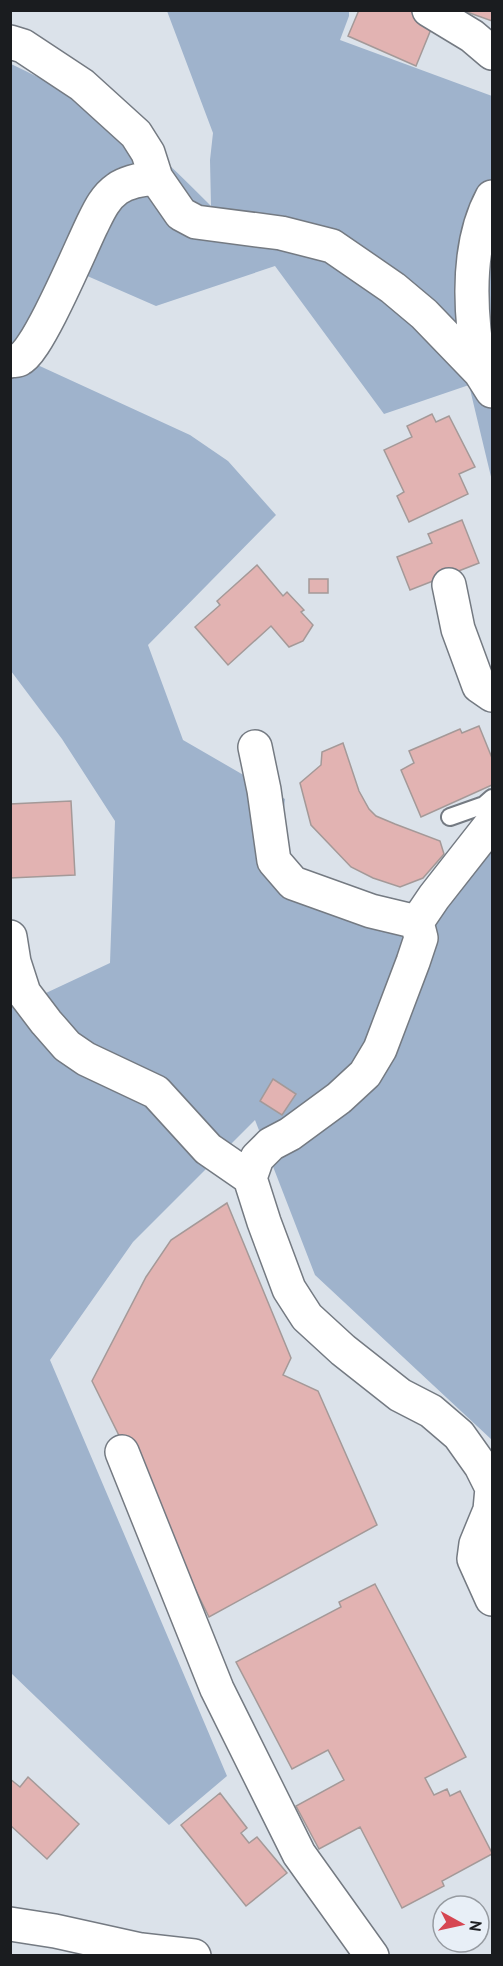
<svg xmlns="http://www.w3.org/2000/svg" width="503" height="1966" viewBox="0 0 503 1966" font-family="'PT Sans',sans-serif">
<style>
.green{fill:#9fb3cc}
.building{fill:#e2b3b2;stroke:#a49998;stroke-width:1.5}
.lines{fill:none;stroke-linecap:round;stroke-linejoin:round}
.lane-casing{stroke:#747a82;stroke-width:20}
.street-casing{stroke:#747a82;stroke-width:36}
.lane{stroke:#fff;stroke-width:16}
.street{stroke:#fff;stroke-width:33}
</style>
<rect width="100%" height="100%" fill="#dbe2ea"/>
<path class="green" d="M167,11H349V16L340,40L492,96V481L469,385L384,414L275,266L156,306L85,275L31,362L190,435L228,461L276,515L148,645L183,740L285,799L275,886L428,932L492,847V1440L315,1275L255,1120L133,1242L50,1360L227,1776L169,1825L11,1673V1001L31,1000L110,963L115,821L62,739L11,671V64C54,84 97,108 135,137C163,157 187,182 211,206L210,160L213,133Z"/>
<path class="building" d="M359,10H422L436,17L416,66L348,36Z
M468,10H492V21L467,12Z
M432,414L436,422L449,416L475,467L459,474L468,494L409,522L397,496L404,492L384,450L412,437L407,426Z
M462,520L479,563L410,590L397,557L432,543L428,534Z
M257,565L283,596L287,592L304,610L301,612L313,625L303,641L289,647L271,626L228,665L195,627L220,605L217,601Z
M309,579H328V593H309Z
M479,726L492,758V785L421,817L401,770L414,763L409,751L460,729L462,733Z
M343,743L359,791L369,809L376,816L395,824L440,841L444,854L423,878L400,887L373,878L351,867L311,825L300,783L321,765L322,752Z
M71,801L75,875L10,878V804Z
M273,1079L296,1094L282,1115L260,1101Z
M227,1203L291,1358L283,1375L318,1391L377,1525L209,1617L92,1381L146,1277L171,1240Z
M375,1584L466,1757L425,1778L434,1795L447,1789L450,1796L460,1791L492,1853V1854L442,1881L444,1886L402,1908L360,1827L319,1849L296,1806L344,1780L328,1750L292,1769L236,1662L341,1607L339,1602Z
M28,1777L79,1824L47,1859L10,1825V1779L20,1787Z
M220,1793L247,1828L241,1833L249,1843L257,1837L287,1873L246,1906L181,1825Z"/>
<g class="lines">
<defs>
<path id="lane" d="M450,817L484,805L492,798"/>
<path id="street" d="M429,10L472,36L492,53
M10,42L23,46L82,85L136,134L148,153L156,178
M10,361C14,360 17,361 20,359C37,352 80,250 91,227C98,213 104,198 117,189C128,181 143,179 156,178L181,214L196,222L281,233L332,246L393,288L424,314L480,372L492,391
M480,372C470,317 465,247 492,197
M449,585L458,629L479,686L492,695
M255,747L264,790L274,861L293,883L371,911L417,922L434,897L492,823
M417,922L421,938L413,962L380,1049L365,1074L339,1098L290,1134L271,1144L257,1158L250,1178L264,1222L289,1289L307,1317L343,1350L400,1395L431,1411L459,1435L481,1466L492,1488L490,1510L476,1544L474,1559L492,1599
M10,937L14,962L24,993L46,1022L67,1046L86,1059L156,1092L208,1149L250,1178
M122,1452L217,1689L299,1854L372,1956
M10,1924L55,1931L141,1950L194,1956"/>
</defs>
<use href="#lane" class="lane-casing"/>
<use href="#street" class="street-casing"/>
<use href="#lane" class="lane"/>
<use href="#street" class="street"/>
</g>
<rect width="503" height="1966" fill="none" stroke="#1a1c1f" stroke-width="24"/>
<g transform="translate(461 1924) rotate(98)"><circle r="28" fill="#e8eff7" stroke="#969ba1" stroke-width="1.5"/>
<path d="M0-4.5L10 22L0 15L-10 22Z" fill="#d64652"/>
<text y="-9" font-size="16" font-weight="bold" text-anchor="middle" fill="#1a1c1f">N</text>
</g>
</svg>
